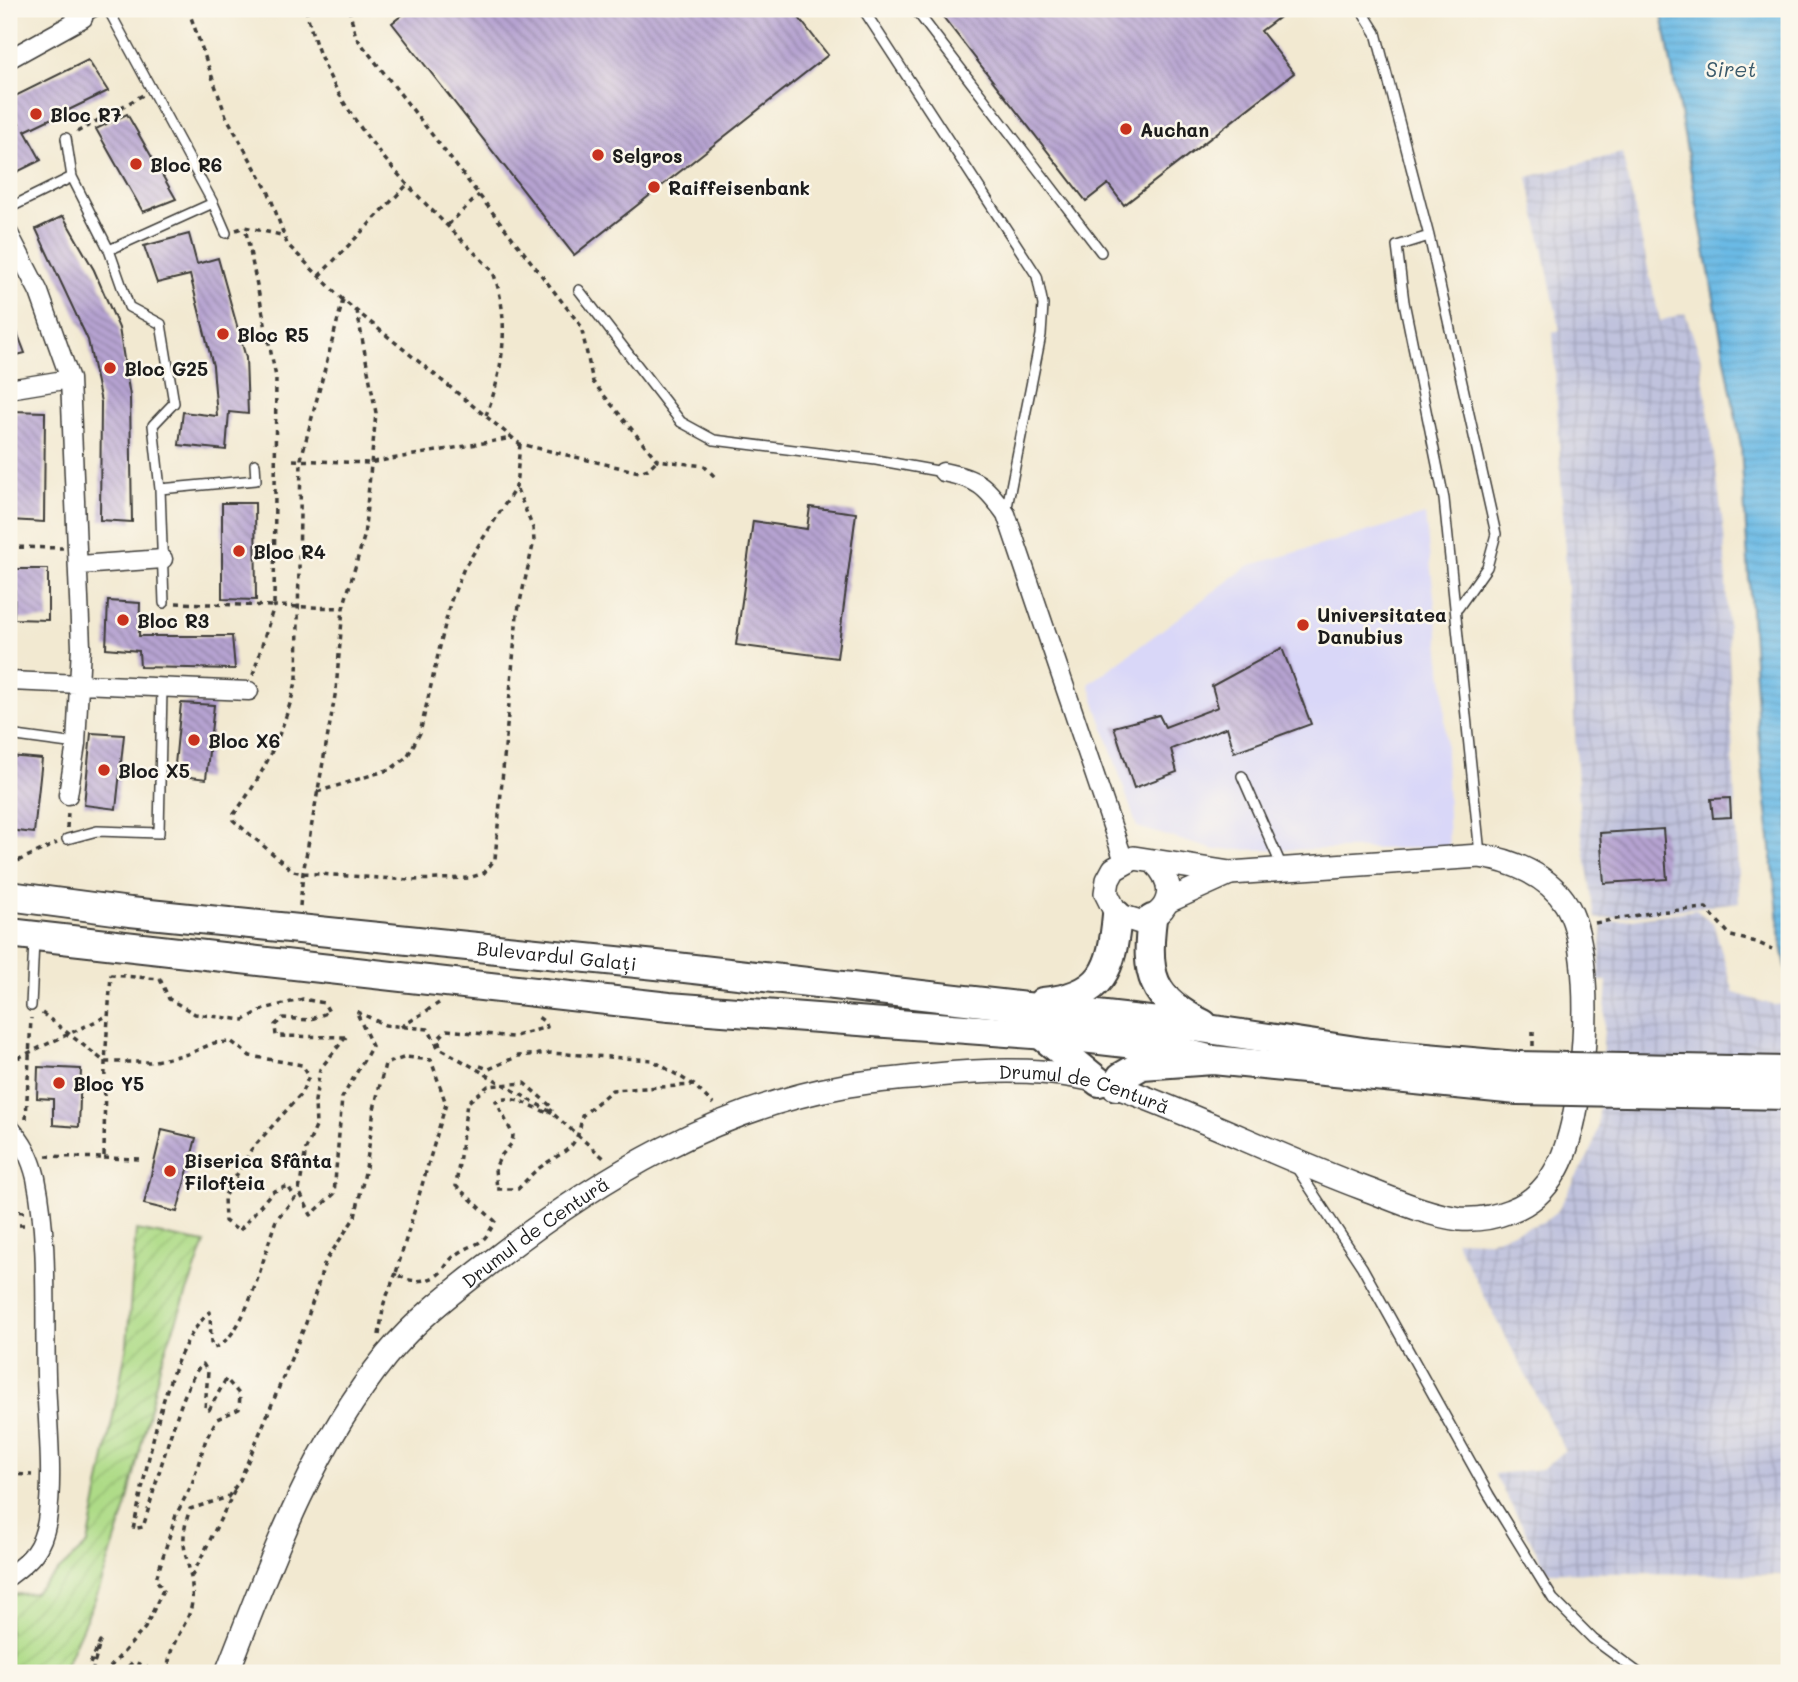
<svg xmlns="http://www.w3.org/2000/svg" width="1798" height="1682" viewBox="0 0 1798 1682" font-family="Mali,sans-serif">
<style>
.built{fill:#d9d7f8}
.industrial{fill:url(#industrial-grid)}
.garden{fill:url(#garden-furrows);stroke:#657c52;stroke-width:2}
.water{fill:url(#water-rules);stroke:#446b80;stroke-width:2}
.building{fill:url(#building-back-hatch)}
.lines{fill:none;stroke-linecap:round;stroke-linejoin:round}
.service-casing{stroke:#3c3b37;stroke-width:12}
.minor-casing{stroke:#3c3b37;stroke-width:21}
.tertiary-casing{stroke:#3c3b37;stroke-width:26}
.primary-casing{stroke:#3c3b37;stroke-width:32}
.path{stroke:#3c3b37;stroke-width:3.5;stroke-dasharray:5 5;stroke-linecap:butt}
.service{stroke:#fff;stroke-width:9}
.minor{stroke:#fff;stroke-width:18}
.tertiary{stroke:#fff;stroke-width:23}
.primary{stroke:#fff;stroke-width:28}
.primary-bridge-casing{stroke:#3c3b37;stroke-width:32;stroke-linecap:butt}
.primary-bridge{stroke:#fff;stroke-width:28}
.poi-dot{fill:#c8321e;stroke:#fbf7ec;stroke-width:2.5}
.labels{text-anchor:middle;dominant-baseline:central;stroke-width:5;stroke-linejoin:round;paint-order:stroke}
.poi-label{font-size:19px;font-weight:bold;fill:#1c1c1c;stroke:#fbf7ec;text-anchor:start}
.street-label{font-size:19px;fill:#1c1c1c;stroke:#fbf7ec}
.water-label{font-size:21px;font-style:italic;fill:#3c5b6c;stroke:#fbf7ec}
</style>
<defs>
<pattern id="industrial-grid" width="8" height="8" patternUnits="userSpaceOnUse" patternTransform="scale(1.75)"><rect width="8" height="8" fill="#c0c2dd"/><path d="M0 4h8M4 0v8" fill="none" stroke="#a4a6bd"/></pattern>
<pattern id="garden-furrows" width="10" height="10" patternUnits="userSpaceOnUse" patternTransform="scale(1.75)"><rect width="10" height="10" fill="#aedb87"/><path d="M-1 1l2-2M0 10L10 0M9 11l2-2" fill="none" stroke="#95bb74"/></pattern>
<pattern id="water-rules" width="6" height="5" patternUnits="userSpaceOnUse" patternTransform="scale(1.75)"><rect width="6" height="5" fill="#6bbae5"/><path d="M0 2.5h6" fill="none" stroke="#5c9fc4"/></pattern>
<pattern id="building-back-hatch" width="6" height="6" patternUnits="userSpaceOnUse" patternTransform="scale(1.75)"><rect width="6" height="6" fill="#b6a3d1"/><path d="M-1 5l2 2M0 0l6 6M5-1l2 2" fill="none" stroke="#9384a9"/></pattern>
</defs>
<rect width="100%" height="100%" fill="#fbf7ec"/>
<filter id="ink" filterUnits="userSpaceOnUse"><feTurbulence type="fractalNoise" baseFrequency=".0143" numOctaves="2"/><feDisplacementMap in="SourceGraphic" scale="14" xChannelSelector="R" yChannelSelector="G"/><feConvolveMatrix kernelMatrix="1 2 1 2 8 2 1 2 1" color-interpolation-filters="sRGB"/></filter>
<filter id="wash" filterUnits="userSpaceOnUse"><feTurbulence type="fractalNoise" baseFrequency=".00686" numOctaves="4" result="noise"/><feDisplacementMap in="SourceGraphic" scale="28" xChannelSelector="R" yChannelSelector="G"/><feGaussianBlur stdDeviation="1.57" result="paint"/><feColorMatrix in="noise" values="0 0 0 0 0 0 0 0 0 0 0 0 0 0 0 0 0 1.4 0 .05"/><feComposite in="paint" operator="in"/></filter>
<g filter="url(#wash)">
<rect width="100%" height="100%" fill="#f2e9d1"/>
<path class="built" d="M1425,515L1444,687L1449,848L1215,850L1137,827L1089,684L1248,566Z"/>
<path class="industrial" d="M1622,153L1660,321L1685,313L1700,355L1709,417L1724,533L1739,902L1600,919L1595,918L1580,822L1553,332L1560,331L1528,177Z
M1696,910L1713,923L1734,993L1773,1005L1789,1004V1575L1548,1572L1494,1474L1542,1469L1565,1450L1455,1240L1487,1241L1543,1222L1558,1210L1592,1149L1598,1127L1607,981H1598L1603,923Z"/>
<path class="garden" d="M136,1230L205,1243L161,1362L126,1508L99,1590L62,1673H9V1595L34,1593L88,1544L127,1345Z"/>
<path class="water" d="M1661,9H1789V982L1781,940L1758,728L1741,446Z"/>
<g id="blocks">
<path class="building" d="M410,9H792L828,55L574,255L392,23Z
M937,9H1290L1261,31L1294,73L1124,205L1108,184L1086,201Z
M88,60L108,91L25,131L41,160L9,176V127L19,123L9,106V99Z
M127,114L176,199L143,212L96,129Z
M63,216L94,270L119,328L130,396L132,522L100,520L101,402L88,340L36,229Z
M189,234L197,264L218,258L246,358L248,414L229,412L226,450L179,445L183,412L217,416L213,366L190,275L157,283L144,246Z
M9,314H10L25,353L9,357Z
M11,411L45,412L44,522L10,520Z
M222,503H255L256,600L222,599Z
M810,507L856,513L837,658L736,645L753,521L807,529Z
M15,569H48V620L14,619Z
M108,601L140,603L139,636H232L235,669L140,667L139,651L106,648Z
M1282,648L1311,724L1234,752L1227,727L1171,749L1177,772L1134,788L1114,727L1159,715L1165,727L1218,707L1212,686Z
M181,703L214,705L206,779L174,775Z
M91,733L124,735L116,809L84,805Z
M9,756L42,759L34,833L9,830Z
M1730,798L1731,817L1713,818L1711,799Z
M1663,829L1667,879L1604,883L1600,833Z
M38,1067L81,1069L79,1127L53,1125V1099L37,1098Z
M162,1130L196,1138L177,1212L144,1204Z"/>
</g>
</g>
<g filter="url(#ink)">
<use href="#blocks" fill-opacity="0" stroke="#3c3b37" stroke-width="2"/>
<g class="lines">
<defs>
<path id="service" d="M108,9L213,203
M863,9L1037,276L1043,305L1041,335L1006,512
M915,9L1101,252
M1361,9L1376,33L1429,236
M83,18L99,9
M66,138L72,177L109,250L213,203L226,233
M9,208L72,177
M109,250L129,307L161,324L174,403L153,425L160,489
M579,290L681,422L714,440L876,460L943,472
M164,603L160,489L256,480L255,464
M1458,608L1487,567L1496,534L1429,236L1397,246L1404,302L1444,499L1480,854
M9,735L76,744
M1242,776L1282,867
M67,839L97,831L159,833L162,689
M31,1006L34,941
M1296,1167L1362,1267L1489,1495L1553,1599L1593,1639L1639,1673"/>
<path id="minor" d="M9,59L83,18L72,9
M9,234L39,292L70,379L81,647L76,744L68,795
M9,389L70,379
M943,472C978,479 985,485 1006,514L1124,861
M80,565L163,559
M9,681L249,691
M9,1127C23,1143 31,1157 36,1178C49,1242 44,1311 46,1376C47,1423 54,1474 47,1521C42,1549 31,1560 9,1576"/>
<g id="tertiary">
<path d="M1168,901L1230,873"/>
<path id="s1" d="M227,1673C270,1563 311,1449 386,1356C419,1316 459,1287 500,1255C603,1176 715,1109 844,1086C874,1080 905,1079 936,1075C994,1069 1061,1067 1117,1087C1200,1117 1280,1157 1363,1188C1393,1199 1427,1215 1460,1219C1476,1220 1495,1217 1510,1211C1529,1204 1545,1190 1555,1172C1586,1123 1598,954 1566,904C1549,876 1511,860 1480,856L1230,873L1134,858L1114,869L1108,880L1106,893L1117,915L1140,922C1173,913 1177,884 1154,862"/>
</g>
<g id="primary">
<path id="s2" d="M9,896L130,912L676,967L1167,1023L1370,1053L1517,1066"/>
<path d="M1152,919C1145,974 1151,999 1203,1024"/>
<path d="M9,933L669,1007L1074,1037L1161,1047L1213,1060"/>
<path d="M1043,1002C1104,996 1112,969 1117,915"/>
<path d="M1040,1034L1099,1082"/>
<path d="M1116,1086L1121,1077L1142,1065L1213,1060L1517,1090"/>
</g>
</defs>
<use href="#service" class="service-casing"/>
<use href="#minor" class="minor-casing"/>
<use href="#tertiary" class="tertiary-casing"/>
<use href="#primary" class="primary-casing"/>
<path class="path" d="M188,9L226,116L269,193L287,244L343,300L520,444L639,472L648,469L657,460
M306,9C329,118 416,194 492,270C511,315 504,371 486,415
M349,9L356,37L581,326L593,382L657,460L704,466L715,477
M77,132L143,95
M448,225L479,195
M236,230L245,227L281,235
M319,276L406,186
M343,300L301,459L297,678C285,728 265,774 234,814L233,820L293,871L303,873L410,880L469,878L484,873L495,859L517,615L534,541L533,528L516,487
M293,460L368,463L512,438
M9,547L63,548
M176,603L274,606L276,377L245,227
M253,675L274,606L343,608
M317,792L391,769L407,757L420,733L450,603L464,568L516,487L520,444
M67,828L68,811
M9,865L57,843
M300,906L303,873L336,690L343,608L364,537L376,413L357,311
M1595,923L1655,912L1706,908L1731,936L1756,942L1772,949
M42,1013L105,1062H150L188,1054L214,1043L232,1042L250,1056L302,1065L309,1076L301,1094L251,1150L224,1197L225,1221L239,1231L272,1192L288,1186L295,1198C289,1206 279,1214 275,1223C264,1253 247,1336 214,1348L211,1343L210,1312C164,1352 148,1469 133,1529L143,1527C152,1500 184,1374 203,1364L208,1372L205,1408L209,1410L226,1379L240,1395L239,1409L217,1419L206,1439L192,1484L176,1515L156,1579L163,1590L145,1628L105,1673
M401,1027L439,1003
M346,1037L320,1069L315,1101L316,1127L306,1149L299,1191L311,1215L334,1194L342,1098L372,1046L356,1011L385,1025L428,1029L438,1047L551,1112L605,1159
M440,1046L438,1039L447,1030L512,1037L547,1027L545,1022L535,1015
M1533,1046V1028
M9,1062L107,1016
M480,1066L489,1069L518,1056L551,1053L652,1060L694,1085L713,1104
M26,1119L31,1018
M46,1156L104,1158L105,1062L111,975L160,979L169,999L195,1014L244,1020L264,1009L303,999L324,1003L329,1012L309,1020L283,1018L275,1025L276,1036L345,1037
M104,1158L142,1159
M9,1211L26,1212
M9,1225H28
M379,1335L384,1303L396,1273
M9,1474L32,1475
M192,1576L235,1490
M86,1673L100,1642L92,1673
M121,1673L133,1662L146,1666L149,1673
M165,1673C169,1666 169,1659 171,1652C176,1635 191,1619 192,1601C195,1561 174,1554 190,1509L228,1497L240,1480L306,1323L325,1262L355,1217L366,1168L374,1109L385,1064L406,1057L431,1060L446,1104L396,1273C407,1284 430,1283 441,1272C447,1266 449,1259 456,1255C480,1239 481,1249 495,1221L456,1186L467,1103L488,1086L524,1083L553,1108L549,1114C535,1107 511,1094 496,1101L513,1135L512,1143L500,1157L495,1169L497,1189H518C525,1182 531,1174 538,1169C564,1149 577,1153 582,1116L612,1090L694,1085"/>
<use href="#service" class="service"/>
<use href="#minor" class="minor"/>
<use href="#tertiary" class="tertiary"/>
<use href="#primary" class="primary"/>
<defs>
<path id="primary-bridge" d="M1517,1066L1789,1071
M1517,1090L1789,1095"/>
</defs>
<use href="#primary-bridge" class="primary-bridge-casing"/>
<use href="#primary-bridge" class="primary-bridge"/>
</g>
</g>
<g class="poi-dot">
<circle cx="36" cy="114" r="7"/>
<circle cx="1126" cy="129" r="7"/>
<circle cx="598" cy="155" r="7"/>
<circle cx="136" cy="164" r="7"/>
<circle cx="654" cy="187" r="7"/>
<circle cx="223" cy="334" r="7"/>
<circle cx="110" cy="368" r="7"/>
<circle cx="239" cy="551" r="7"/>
<circle cx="123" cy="620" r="7"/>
<circle cx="1303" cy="625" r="7"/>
<circle cx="194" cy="740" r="7"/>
<circle cx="104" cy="770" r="7"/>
<circle cx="59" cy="1083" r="7"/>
<circle cx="170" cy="1171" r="7"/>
</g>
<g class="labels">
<g class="poi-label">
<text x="50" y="114">Bloc R7</text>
<text x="1140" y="129">Auchan</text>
<text x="612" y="155">Selgros</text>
<text x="150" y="164">Bloc R6</text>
<text x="668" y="187">Raiffeisenbank</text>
<text x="237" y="334">Bloc R5</text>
<text x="124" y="368">Bloc G25</text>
<text x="253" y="551">Bloc R4</text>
<text x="1317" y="614">Universitatea<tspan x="1317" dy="22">Danubius</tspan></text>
<text x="137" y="620">Bloc R3</text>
<text x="208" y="740">Bloc X6</text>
<text x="118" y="770">Bloc X5</text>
<text x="73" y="1083">Bloc Y5</text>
<text x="184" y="1160">Biserica Sfânta<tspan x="184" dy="22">Filofteia</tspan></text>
</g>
<g class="street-label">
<text stroke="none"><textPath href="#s2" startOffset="551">Bulevardul Galați</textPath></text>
<text stroke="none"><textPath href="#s1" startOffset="1139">Drumul de Centură</textPath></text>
<text stroke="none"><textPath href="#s1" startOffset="551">Drumul de Centură</textPath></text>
</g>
<g class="water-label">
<text x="1731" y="68">Siret</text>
</g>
</g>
<rect width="1798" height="1682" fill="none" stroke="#fbf7ec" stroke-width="35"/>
</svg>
